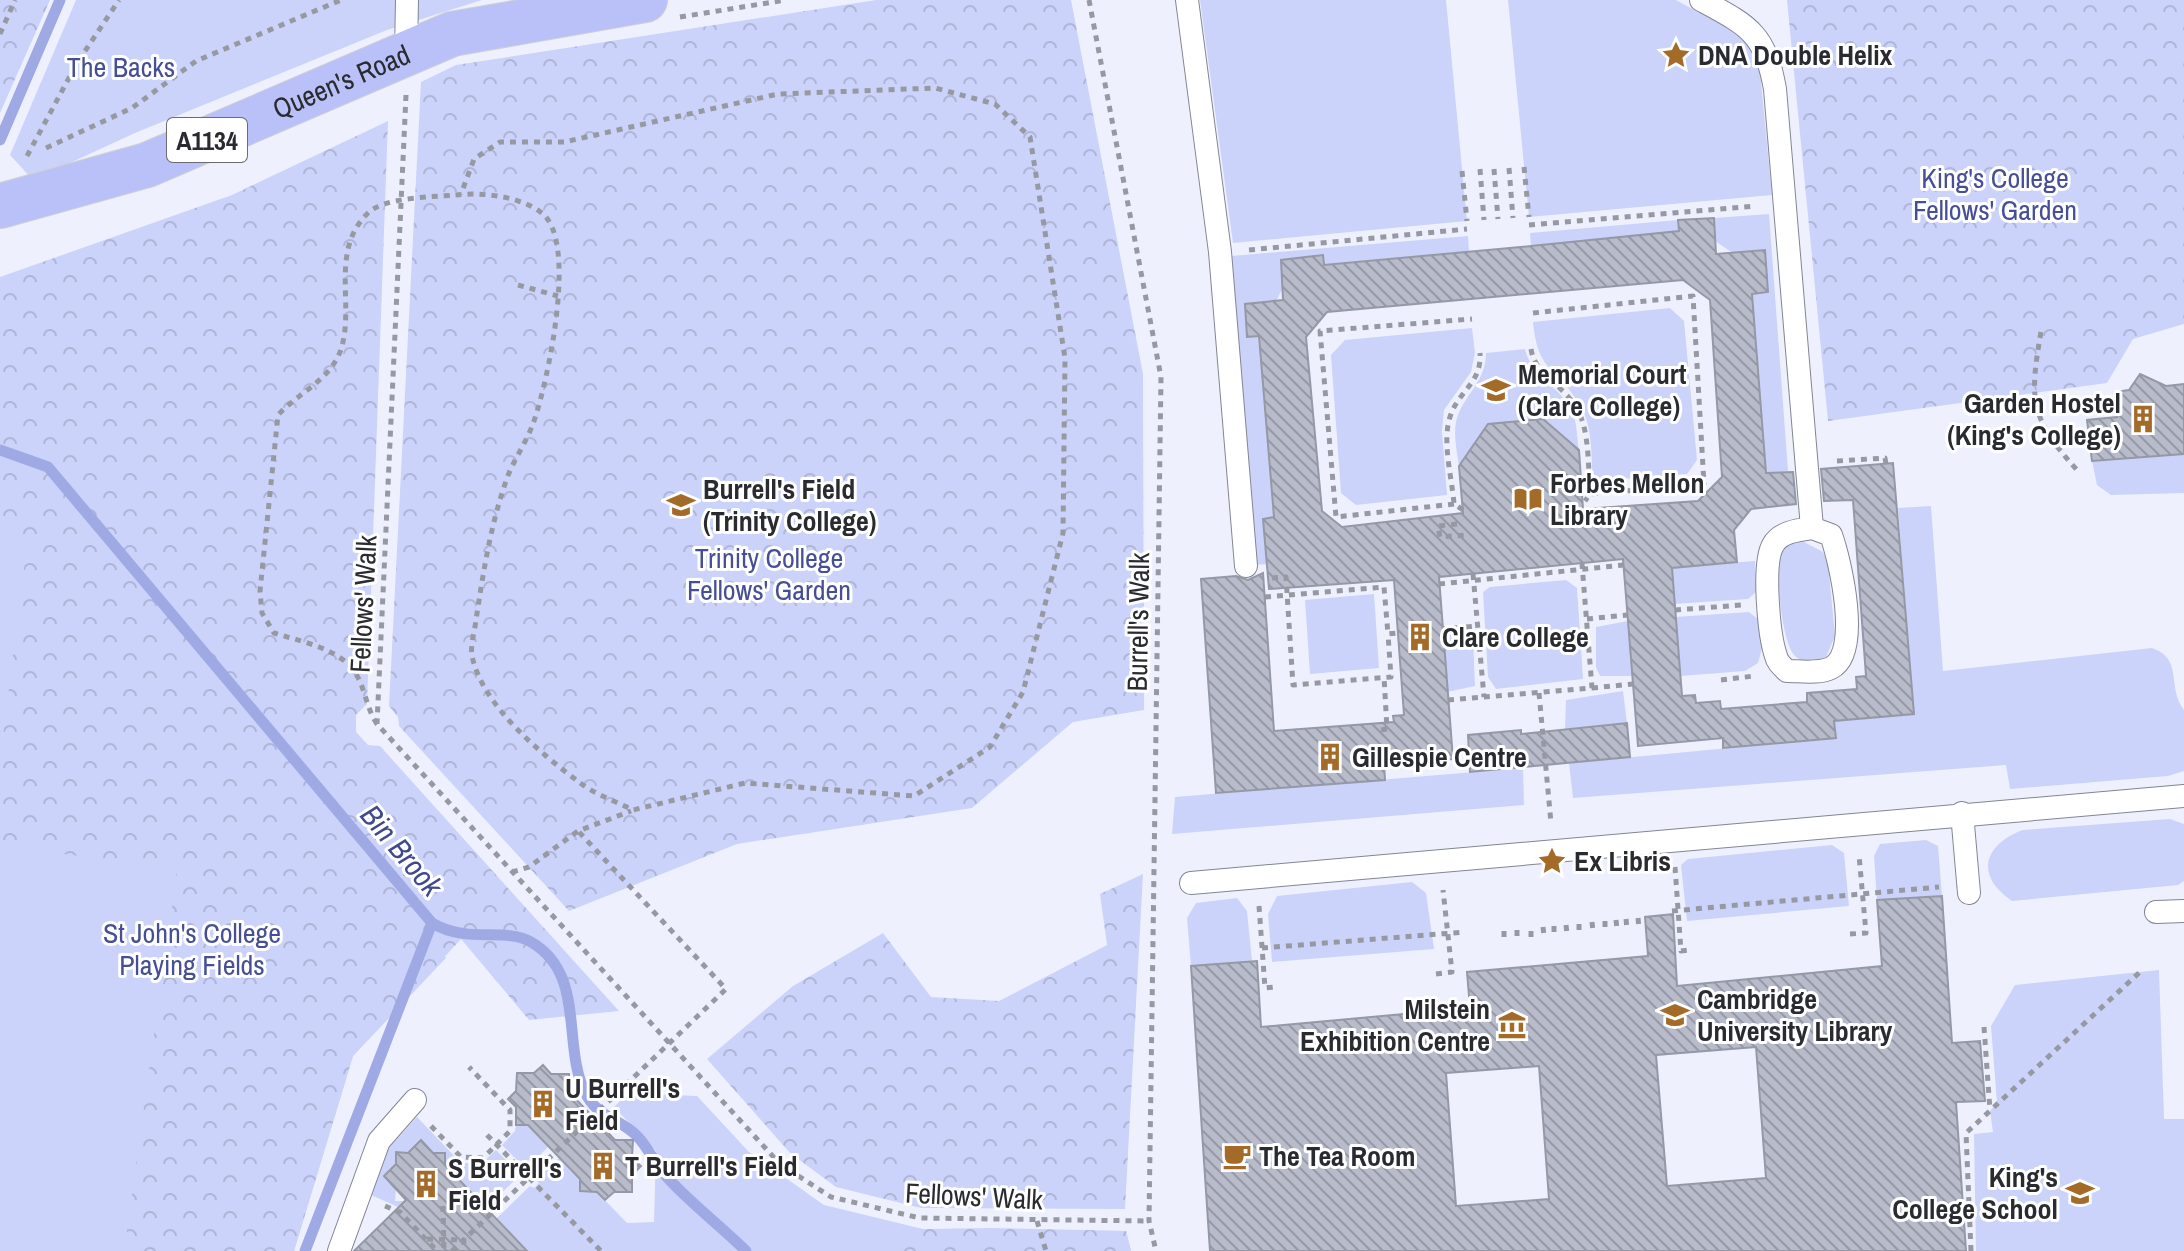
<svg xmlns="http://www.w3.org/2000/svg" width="2184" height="1251" viewBox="0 0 2184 1251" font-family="'Archivo Narrow',sans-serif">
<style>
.green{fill:#cbd3fa}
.forest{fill:url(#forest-crowns)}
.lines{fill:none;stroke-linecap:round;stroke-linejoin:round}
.stream{stroke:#9faae4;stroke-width:11}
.building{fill:url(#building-back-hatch);stroke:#9598a6;stroke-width:2;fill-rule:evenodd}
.service-casing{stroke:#828592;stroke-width:24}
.primary-casing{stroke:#d0d0d2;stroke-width:46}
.path{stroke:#9799a2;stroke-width:5;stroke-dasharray:6 6;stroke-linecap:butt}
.service{stroke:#fff;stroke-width:22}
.primary{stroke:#b9c1f8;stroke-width:44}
.labels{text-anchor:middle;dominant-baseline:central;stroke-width:6;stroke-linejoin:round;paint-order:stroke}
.shield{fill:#fff;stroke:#6a6b6f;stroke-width:2}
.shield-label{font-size:26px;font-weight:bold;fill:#2a2b31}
.poi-label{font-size:28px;font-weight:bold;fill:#2a2b31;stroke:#fff;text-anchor:start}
.park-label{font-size:28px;fill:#464f95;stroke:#fff}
.street-label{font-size:28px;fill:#2a2b31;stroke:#fff}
.water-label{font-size:30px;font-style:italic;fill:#40488e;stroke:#fff}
</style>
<defs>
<pattern id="forest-crowns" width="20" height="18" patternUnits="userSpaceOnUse" patternTransform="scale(2)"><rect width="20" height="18" fill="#cbd3fa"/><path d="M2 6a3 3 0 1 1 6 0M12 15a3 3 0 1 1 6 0" fill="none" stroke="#aeb5d7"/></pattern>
<pattern id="building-back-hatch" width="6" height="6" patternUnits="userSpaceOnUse" patternTransform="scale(2)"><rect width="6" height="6" fill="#b8bbca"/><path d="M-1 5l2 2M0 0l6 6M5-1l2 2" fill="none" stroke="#9698a5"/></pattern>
</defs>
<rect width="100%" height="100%" fill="#eef1fd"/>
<path class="green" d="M76,0H482L387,30L135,133L33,180L10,155Z
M1200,0H1446L1467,221L1233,243Z
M1508,0H1676L1740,35L1759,62L1772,195L1529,217Z
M1769,214L1788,471L1766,473L1752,294L1768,292L1765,251L1733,253L1715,241L1714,218Z
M1678,220L1679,231L1531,246L1530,233Z
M1468,236L1469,252L1324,265L1323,255L1283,287L1259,336L1274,517L1263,519L1267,564L1255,565L1231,256Z
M1670,308L1684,321L1697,460L1687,474L1593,481C1591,457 1593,428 1581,407C1558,366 1538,375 1533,322Z
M1472,328L1475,353L1471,372L1444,410L1442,431L1447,495L1356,505L1341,493L1331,355L1345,340Z
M1525,349C1533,381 1561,385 1573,413C1577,424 1577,439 1579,450L1543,419L1488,424L1459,466C1457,451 1452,431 1458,415C1467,392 1486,380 1486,353Z
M2184,454V493L2111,495L2097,485L2092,461Z
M0,461L271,744L446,958L353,1056L294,1251H0Z
M1931,506L1943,671L2152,648C2184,659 2166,686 2184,710V771L2168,776L2010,789L2006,765L1573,798L1569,763L1836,738L1834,721L1914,714L1898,508Z
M1804,542L1823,552L1828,563L1835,636L1826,657C1816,660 1805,664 1796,657C1782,647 1774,569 1782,553C1783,550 1787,547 1790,544Z
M1671,554L1701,565L1755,561L1756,592L1748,599L1674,604Z
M1566,580L1577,588L1583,679L1496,689L1488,677L1483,592L1490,587Z
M1374,594L1379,668L1310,674L1305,600Z
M1749,612L1759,620L1762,648L1758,663L1745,671L1680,676L1675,617Z
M1628,621L1632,676H1600L1596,667V627Z
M1462,633L1473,638L1475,686L1447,692L1443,635Z
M1623,691L1627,723L1565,729L1566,700Z
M1523,768L1524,805L1172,834L1175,797Z
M2170,819L2184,824V881L2178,885L2012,901C1974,876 1984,844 2023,830Z
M1926,840L1938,846L1942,896L1877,900L1874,856L1880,844Z
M1832,845L1844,853L1849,906L1687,921L1681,865L1688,859Z
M1412,882L1426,893L1434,949L1272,962L1268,914L1277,896Z
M1237,898L1247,911L1252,961L1191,966L1187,918L1196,903Z
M2159,970L2164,1119H2184V1251H1976L1974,1134L1993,1132L1990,1111L1997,1103L1991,1026L2015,985Z
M628,1093L697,1096L749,1152L824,1205L923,1229L1126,1231L1131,1251H527L496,1219L530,1186L534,1188L539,1183L536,1180L559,1158L574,1174H580V1191L597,1192L627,1223L654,1222L656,1151L614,1107Z
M417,1117L461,1163H482L496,1150L520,1175L486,1208L445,1165V1153H433L421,1141L408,1153L396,1152V1165L384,1176L396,1189L395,1201H407L400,1208L369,1194L386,1151Z
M516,1125L534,1126V1131L548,1147L526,1169L502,1145L515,1131Z"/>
<path class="forest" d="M0,0H50L0,113Z
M876,0H1071L1143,374L1144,710L1073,722L972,808L737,844L569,911L399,726L398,717L389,706L421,82L456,65Z
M1787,0H2184V324L2133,339L2107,383L1828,421Z
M388,121L367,704L356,715V732L368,745L380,746L619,1011L529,1020L461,939L353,1056L294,1251H124L177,870L0,845V760L28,537L0,530V277L232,195Z
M1143,874L1125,1209L921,1208L836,1187L790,1153L707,1059L793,986L883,933L931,997L999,1001L1107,945L1100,894Z
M991,1228L1126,1231L1131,1251H900L923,1229Z"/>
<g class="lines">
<path class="stream" d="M0,140L60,0
M0,450L48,467L432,923C467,944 505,927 531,942C588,975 560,1048 587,1096C601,1120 622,1119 638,1137C649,1149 655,1164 666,1176C690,1203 720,1225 746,1251
M305,1251L432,923"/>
</g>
<path class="building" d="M1714,218L1716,254L1765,250L1768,292L1752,294L1766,473L1793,472L1796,504L1751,509L1734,530L1737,562L1672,568L1682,696L1695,695L1696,703L1720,701L1721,709L1807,702V693L1857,689L1856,677L1866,676L1853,500L1824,501L1821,469L1893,463L1914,714L1834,721L1836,738L1723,748V738L1638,746L1623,559L1439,577L1453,759L1384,764L1385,780L1216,793L1201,579L1236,576L1248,580L1263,573L1274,731L1394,722L1393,716L1404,715L1394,580L1269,589L1263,519L1274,517L1259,336L1247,337L1245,304L1283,300L1281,260L1323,255L1324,265L1531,246L1679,231L1678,220ZM1683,280L1710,300L1722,477L1698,501L1583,509L1579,450L1543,419L1488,424L1459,466L1463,513L1342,527L1322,511L1306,337L1327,312Z
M2140,374L2166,386L2184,384V454L2092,461L2087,420L2117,417L2114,392L2129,390Z
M1627,723L1630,757L1470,772L1468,735L1521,730V734Z
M1942,896L1952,1043L1980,1041L1985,1101L1956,1102L1966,1251H1210L1191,966L1257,961L1261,1027L1470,1008L1467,972L1648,956L1645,917L1673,914L1677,986L1882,966L1877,900ZM1756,1047L1766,1178L1667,1186L1656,1055ZM1539,1066L1549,1199L1456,1206L1446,1073Z
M543,1065L551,1074H569V1092L615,1140H633L632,1158L641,1166L632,1175V1192H614L605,1200L597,1192L580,1191V1179L528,1125H516V1107L508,1099L516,1091L517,1073H534Z
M421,1140L433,1153H445V1165L527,1251H354L406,1200L384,1176L396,1164V1152L408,1153Z"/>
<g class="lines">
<defs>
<path id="service" d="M1187,0L1220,252L1246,566
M1701,0C1749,26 1765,33 1775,89L1812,528
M406,53L407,0
M1812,528L1831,535C1840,560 1862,653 1831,668C1819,674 1800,671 1787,671C1782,666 1777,662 1776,656C1769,636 1762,564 1773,545C1780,532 1798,530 1812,528Z
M1962,813L1969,893
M1191,883L2184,796
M2156,912L2184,911
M339,1251L379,1141L415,1100"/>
<g id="primary">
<path id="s1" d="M0,206L147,165L452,34L645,0"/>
</g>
</defs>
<use href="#service" class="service-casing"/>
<use href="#primary" class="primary-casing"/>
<path class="path" d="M1089,0L1161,377L1149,1221L1156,1251
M680,17L786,0
M0,34L15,0
M406,95L377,724L780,1164L831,1197L920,1218L1149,1221
M46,148L132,108L196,61L341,0
M27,156L77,63L119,0
M1524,167L1529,217
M1509,168L1513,218
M1480,169L1484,220
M1494,169L1498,219
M1462,171L1467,221
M1529,225L1756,206
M1249,250L1467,229
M518,285L558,296
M1533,313L1693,296L1704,484L1590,494
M2041,332C2029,400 2030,418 2077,470
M1531,349C1535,375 1562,384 1576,407C1590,429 1588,468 1590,494L1585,501
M1837,461L1885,458L1886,464
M1454,504L1336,517L1320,331L1472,319
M1463,510L1454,504C1452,477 1441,440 1451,414C1460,390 1482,382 1480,353
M1457,524L1438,526L1440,537L1466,535
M1473,574L1484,697
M1272,578L1286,577L1293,685L1391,677L1388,634
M1439,584L1624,565
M1265,597L1384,587L1388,634L1397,633
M1675,610L1742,605
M1587,619L1627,615
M1442,629L1477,626
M1721,680L1754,676
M1592,688L1633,684
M1539,693L1551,823
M1448,700L1592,688L1582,564
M377,724C366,708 365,686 354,671C338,648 299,641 274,633L262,613L260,591L278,415C299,392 333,379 342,346C354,302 330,250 368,213C384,197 433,197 455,195C482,192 520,196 542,213C578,242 548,379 535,418C528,441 512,461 505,484C490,528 483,574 476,620C475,630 470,645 472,656C482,705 540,753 579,782C594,794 615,801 633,810L745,783L914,796L990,747L1023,692L1063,533L1065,358L1030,137L995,104L935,88L778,94L564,142H500L474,159L461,194
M1381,730L1387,729L1384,677
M1675,867L1681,951L1689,950
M512,872L529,867L578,831L631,811
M1259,906L1265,988L1274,987
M1672,911L1939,887
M1638,918L1639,928
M1626,919L1627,929
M1616,920L1617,929
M1605,921V931
M1592,922L1593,931
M1579,924V933
M1566,925L1567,934
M1554,926V935
M1543,927L1544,936
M1517,930V938
M1504,931V939
M1850,934L1866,933L1859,855
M1531,937V929
M1262,948L1465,932
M1436,974L1452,972L1443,890
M1984,1027L1990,1110
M431,1126L461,1157L483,1158L510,1131V1110L469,1067
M487,1135L601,1251
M385,1206L400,1212L437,1251
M443,1206L444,1251
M1037,1221L1046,1251
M427,1239L464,1240L463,1251
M452,1251L726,989L578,831
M1971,1251L1966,1133L2141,971"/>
<use href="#service" class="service"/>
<use href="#primary" class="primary"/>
</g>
<defs>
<symbol id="sight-bare" viewBox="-9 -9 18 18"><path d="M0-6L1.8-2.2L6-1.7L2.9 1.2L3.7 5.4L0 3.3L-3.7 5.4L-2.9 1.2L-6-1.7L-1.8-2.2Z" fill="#a36a28" stroke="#fff" stroke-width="2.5" paint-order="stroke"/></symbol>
<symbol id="university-bare" viewBox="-9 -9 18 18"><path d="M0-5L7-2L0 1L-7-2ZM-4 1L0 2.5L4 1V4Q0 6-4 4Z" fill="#a36a28" stroke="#fff" stroke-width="2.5" paint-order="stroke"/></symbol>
<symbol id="building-bare" viewBox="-9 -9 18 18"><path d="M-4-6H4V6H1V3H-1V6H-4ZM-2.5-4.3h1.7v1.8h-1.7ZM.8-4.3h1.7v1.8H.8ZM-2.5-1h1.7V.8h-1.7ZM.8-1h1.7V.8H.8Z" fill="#a36a28" stroke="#fff" stroke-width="2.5" paint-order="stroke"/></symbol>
<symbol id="library-bare" viewBox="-9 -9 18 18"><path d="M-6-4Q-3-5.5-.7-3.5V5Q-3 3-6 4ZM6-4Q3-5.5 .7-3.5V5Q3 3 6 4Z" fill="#a36a28" stroke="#fff" stroke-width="2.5" paint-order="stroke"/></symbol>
<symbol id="museum-bare" viewBox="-9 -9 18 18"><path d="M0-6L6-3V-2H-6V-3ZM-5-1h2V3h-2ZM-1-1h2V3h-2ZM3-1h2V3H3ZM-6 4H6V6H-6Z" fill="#a36a28" stroke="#fff" stroke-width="2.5" paint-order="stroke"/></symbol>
<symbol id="cafe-bare" viewBox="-9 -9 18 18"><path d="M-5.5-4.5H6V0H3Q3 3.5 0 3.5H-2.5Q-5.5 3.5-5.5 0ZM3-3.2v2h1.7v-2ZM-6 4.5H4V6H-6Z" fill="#a36a28" stroke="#fff" stroke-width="2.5" paint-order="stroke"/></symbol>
<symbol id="school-bare" viewBox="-9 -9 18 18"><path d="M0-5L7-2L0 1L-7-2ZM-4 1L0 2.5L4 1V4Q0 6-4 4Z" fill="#a36a28" stroke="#fff" stroke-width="2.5" paint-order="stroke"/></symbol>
</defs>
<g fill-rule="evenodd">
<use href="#sight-bare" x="1656" y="35" width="40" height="40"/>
<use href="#university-bare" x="1476" y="370" width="40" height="40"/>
<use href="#building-bare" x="2123" y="399" width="40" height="40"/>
<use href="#library-bare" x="1508" y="479" width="40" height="40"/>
<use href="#university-bare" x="661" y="485" width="40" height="40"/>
<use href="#building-bare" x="1400" y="617" width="40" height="40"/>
<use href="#building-bare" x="1310" y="737" width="40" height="40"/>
<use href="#sight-bare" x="1532" y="841" width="40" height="40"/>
<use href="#university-bare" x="1655" y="995" width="40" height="40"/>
<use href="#museum-bare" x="1492" y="1005" width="40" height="40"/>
<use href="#building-bare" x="523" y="1084" width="40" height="40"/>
<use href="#cafe-bare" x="1217" y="1136" width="40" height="40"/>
<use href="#building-bare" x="583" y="1146" width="40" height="40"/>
<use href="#building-bare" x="406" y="1164" width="40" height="40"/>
<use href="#school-bare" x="2060" y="1173" width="40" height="40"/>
</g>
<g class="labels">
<rect class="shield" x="167" y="118" width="80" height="44" rx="6"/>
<g class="shield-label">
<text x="207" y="140">A1134</text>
</g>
<g class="poi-label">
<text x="1698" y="55">DNA Double Helix</text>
<text x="1518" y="374">Memorial Court<tspan x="1518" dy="32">(Clare College)</tspan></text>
<text x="2121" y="403" text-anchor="end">Garden Hostel<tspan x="2121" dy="32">(King's College)</tspan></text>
<text x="1550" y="483">Forbes Mellon<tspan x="1550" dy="32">Library</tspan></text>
<text x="703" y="489">Burrell's Field<tspan x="703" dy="32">(Trinity College)</tspan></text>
<text x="1442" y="637">Clare College</text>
<text x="1352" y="757">Gillespie Centre</text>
<text x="1574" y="861">Ex Libris</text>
<text x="1697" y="999">Cambridge<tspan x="1697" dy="32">University Library</tspan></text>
<text x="1490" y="1009" text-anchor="end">Milstein<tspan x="1490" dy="32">Exhibition Centre</tspan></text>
<text x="565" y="1088">U Burrell's<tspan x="565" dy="32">Field</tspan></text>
<text x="1259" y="1156">The Tea Room</text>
<text x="625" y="1166">T Burrell's Field</text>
<text x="448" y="1168">S Burrell's<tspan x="448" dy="32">Field</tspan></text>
<text x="2058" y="1177" text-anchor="end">King's<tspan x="2058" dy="32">College School</tspan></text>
</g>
<g class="park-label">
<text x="121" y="67">The Backs</text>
<text x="1995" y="178">King's College<tspan x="1995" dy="32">Fellows' Garden</tspan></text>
<text x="769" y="558">Trinity College<tspan x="769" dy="32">Fellows' Garden</tspan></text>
<text x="192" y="933">St John's College<tspan x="192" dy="32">Playing Fields</tspan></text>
</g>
<g class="street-label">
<text stroke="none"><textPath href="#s1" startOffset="364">Queen's Road</textPath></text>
<text transform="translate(363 604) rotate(-87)">Fellows' Walk</text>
<text transform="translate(1138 622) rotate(-89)">Burrell's Walk</text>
<text transform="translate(974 1196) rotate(3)">Fellows' Walk</text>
</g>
<g class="water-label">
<text transform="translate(402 850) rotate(50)">Bin Brook</text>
</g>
</g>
</svg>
